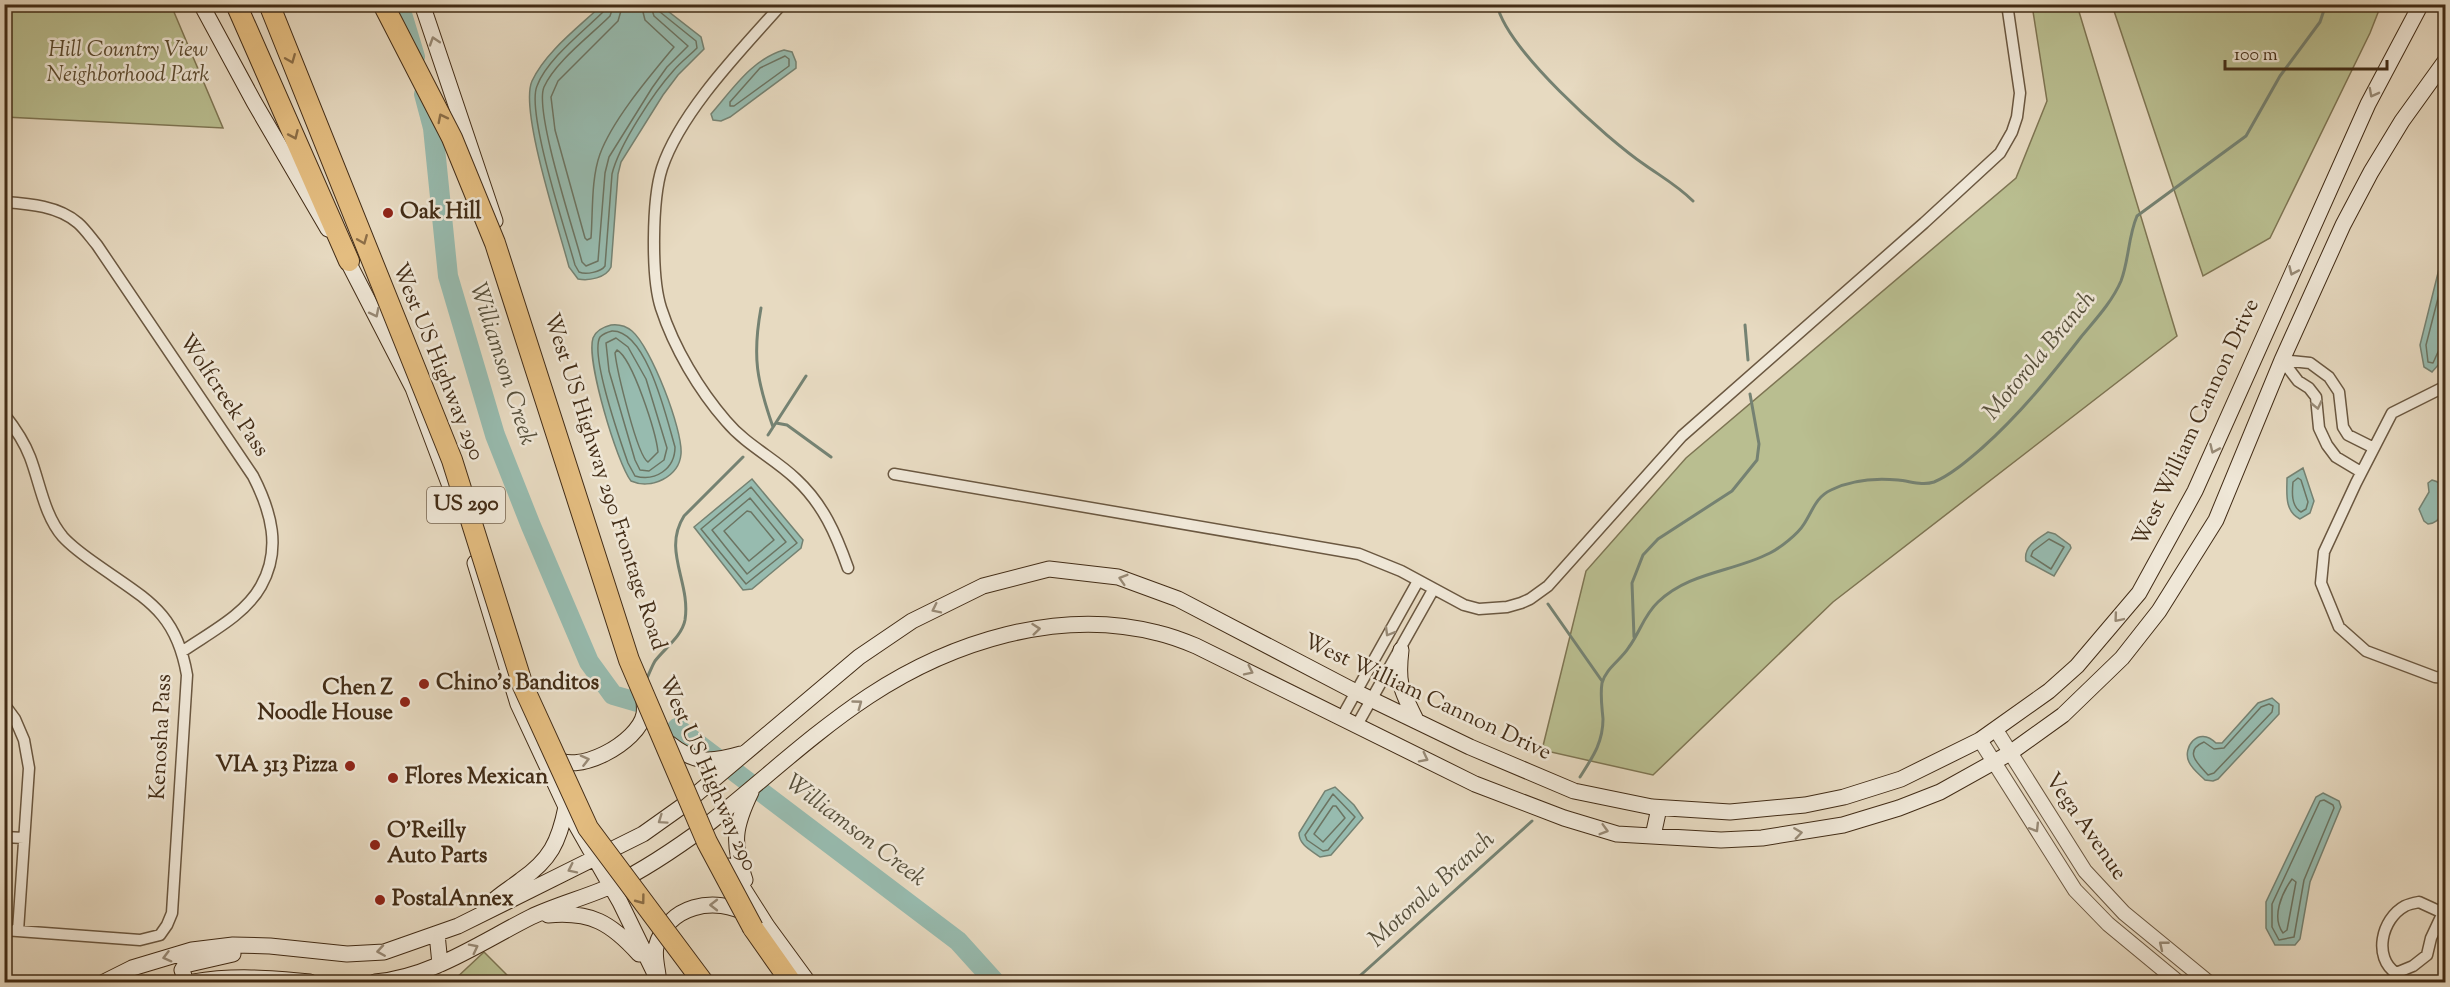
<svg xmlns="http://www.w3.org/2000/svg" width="2450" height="987" viewBox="0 0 2450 987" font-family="'Sorts Mill Goudy',serif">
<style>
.green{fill:#b9be90;stroke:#7e7553;stroke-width:1.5}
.water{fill:#97bbaf;stroke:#758272;stroke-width:1.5}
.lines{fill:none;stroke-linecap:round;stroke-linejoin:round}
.shore{stroke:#6c7462;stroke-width:1.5}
.stream{stroke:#758272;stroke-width:3}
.river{stroke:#97bbaf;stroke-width:20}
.minor-casing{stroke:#6b5841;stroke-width:13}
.tertiary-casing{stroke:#6b5841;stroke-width:16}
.secondary-casing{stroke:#422c16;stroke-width:17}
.motorway-casing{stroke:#422c16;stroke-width:22}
.minor{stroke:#efe7d7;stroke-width:10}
.tertiary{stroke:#efe7d7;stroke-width:14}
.secondary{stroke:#efe7d7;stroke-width:15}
.motorway{stroke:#e4bd80;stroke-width:20}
.motorway-bridge-casing{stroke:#422c16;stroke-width:22;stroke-linecap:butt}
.motorway-bridge{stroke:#e4bd80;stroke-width:20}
.oneway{stroke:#988a76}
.oneway2{stroke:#8b6d46}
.poi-dot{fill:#8f2418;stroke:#efe7d7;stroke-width:2}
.labels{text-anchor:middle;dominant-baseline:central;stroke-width:5;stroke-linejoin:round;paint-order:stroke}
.shield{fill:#efe7d7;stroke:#766450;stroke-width:1.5}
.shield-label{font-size:21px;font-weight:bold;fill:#422c16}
.park-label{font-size:22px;font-style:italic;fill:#5a492e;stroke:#efe7d7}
.poi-label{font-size:22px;font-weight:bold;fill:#422c16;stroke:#efe7d7;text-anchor:start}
.street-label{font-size:22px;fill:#422c16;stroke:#efe7d7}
.water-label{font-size:24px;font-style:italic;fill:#57503c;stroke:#efe7d7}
</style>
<rect width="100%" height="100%" fill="#e7dac1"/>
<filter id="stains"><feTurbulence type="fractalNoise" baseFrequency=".00333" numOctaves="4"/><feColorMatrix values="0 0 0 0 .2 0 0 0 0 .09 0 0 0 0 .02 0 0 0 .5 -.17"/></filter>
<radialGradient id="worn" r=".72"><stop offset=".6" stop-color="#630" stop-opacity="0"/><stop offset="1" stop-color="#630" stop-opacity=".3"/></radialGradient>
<path class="green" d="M171,5L223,128L5,117V5Z
M2032,5H2077L2177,336L1833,602L1653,775L1542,750L1586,571L1686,458L2016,178L2047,101Z
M2112,5H2381L2370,33L2270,238L2203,276Z
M484,952L514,982H452Z"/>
<path class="water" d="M603,4L660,5L701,37L704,49L678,75L663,95L621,162L618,174L611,267C606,278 589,281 578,279L569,267C560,232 519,110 532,81C546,51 579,27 603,4Z
M784,50L792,52L796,62V68L730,117L721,121L713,120L711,114C732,90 752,59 784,50Z
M2445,209V341L2440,363L2432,372L2424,367L2420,345L2440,265Z
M611,325C619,324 626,326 632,331C651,347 683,430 681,454C679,477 651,490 631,481C617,463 586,360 593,338C596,330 603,327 611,325Z
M2303,468L2314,501L2310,513L2300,519C2284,511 2287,493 2287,478Z
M752,479L803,540L801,548L752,589L743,590L694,527Z
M2432,480C2445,483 2450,496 2440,506L2442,514C2438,520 2436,523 2428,524L2424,521L2419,509L2429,492L2428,483Z
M2048,532L2055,534L2070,545L2071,548L2054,576L2026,561C2023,547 2037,539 2048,532Z
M2272,698L2279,704V714L2218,779L2213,781L2205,780C2200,775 2192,769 2189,762C2182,748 2198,725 2216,743H2222L2258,703Z
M1335,787L1354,805L1363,818L1331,855L1320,857C1311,850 1299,845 1299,833L1325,791Z
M2323,793L2339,801L2341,807L2310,882L2300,939L2295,945H2275L2266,928V902L2316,797Z"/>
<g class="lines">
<path class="shore" d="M606,4L604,11C584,31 547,59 537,86C526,112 566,232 575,265L579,272C586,275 601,272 605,266L612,174C619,145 654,92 674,70C681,62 690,55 697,48L696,41L660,12L657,4
M614,4L610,16C590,36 555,62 544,87C534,111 574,231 582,262L586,266L598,261L605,173L609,157L652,88L667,67L688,46L654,16L650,4
M623,4L618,21L558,81L551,97L555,130L585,238L587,240L591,238C593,211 591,179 600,154C613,119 650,76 674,47L645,20L641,4
M785,56L789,59V66L734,106H730V102L760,68Z
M2446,267L2426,345L2428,362L2433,363L2438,352L2446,350
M612,331C647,330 667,420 675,447C675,469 655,482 635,476L628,463C621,443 590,354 600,337C603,334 608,332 612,331Z
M616,338L628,347L646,379L667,448L664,460L649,471L640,470L635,460L609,371L606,343Z
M617,350C633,359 656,433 658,452L648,462C637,456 617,370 615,353Z
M2298,478L2301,480L2308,502L2306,509L2301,512C2291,506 2292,492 2293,482Z
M751,487L797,543L746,584L701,529Z
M750,498L786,542L747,574L712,530Z
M747,511L751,512L774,540L749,561L724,531Z
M2049,539L2064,547L2051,569L2031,556L2033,551Z
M2269,704L2273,706L2272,712L2214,773L2208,775C2198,764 2183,751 2204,742L2214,749L2224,748L2261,707Z
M1333,794L1355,817L1328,850L1323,851L1307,840L1305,835Z
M2324,800L2333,805L2334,808L2304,880L2294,937L2279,940L2272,927V904L2320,801Z
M1333,806H1336L1345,818L1323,842L1314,834Z
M2292,879L2296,882L2287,930L2283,933C2271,917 2282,893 2292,879Z"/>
<path class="stream" d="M1497,4C1505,48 1607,139 1645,165C1662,177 1678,186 1693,201
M761,308C752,357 757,381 773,427
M1745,325L1748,360
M776,423L787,425L831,457
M768,435L806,376
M1548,604L1602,681
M1634,637L1632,583L1643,555L1658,539L1732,491L1757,460L1759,444L1750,394
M647,678C650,672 652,666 655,661C665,648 682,636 685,620C691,582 662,551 684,516L743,457
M1580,777C1592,758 1603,743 1603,719C1602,707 1600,695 1602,683C1606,668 1621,660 1629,647C1640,632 1644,615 1658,602C1689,572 1733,572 1770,553C1780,548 1798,534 1804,524C1813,510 1816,497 1831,490C1851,480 1876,478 1898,480C1910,481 1922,486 1934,482C1951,475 1968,460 1982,448C2020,414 2050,377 2081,337C2095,320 2112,302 2121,281C2129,260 2128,237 2137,216L2246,136L2280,76L2320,22L2326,4
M1353,982L1532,821"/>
<path class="river" d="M399,4L415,57
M424,94L433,128L448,276L495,435L531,526L589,662L613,695L637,702
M677,728L958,941L995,982"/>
<defs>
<path id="minor" d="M782,4C742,49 681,111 662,168C652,199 651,277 661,308C674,348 699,390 726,421C746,445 774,458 796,479C823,504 836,534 848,568
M4,202C30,204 58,206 78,223C85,229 91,238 97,245L253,476C271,511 282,549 261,586C245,615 209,633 183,651
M2282,360L2298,381L2309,388L2316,397L2319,428L2327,445L2336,457L2361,472
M2282,360L2310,363L2329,377L2339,392L2343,427L2348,435L2374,448
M2446,386L2392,413L2356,483L2324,552L2321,583L2339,627L2366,651L2435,677L2446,678
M4,414C15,428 24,441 30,457C40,483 44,515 63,537C73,548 86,557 99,566C147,600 176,612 187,675L172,913L167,925L160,935L140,940L4,930
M894,474L1359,554L1401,571L1464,605L1479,609L1507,607L1521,603L1530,599L1548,586L1682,436L1924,223L2000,153L2012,132L2017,117L2020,93L2007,4
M4,704L15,719L24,740L29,768L18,931
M1342,717L1418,581
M1357,725L1433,590
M4,837L24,838
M2443,913L2419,902C2414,903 2409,904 2405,906C2381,919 2373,958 2396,973L2413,966L2427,955L2431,938L2446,906"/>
<path id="tertiary" d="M1996,730L2085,871L2124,913L2208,982
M1980,740L2075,890L2108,924L2178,982"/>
<path id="secondary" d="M201,4L254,102L328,229
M422,4L495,221
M344,254L413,388L453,494
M475,563L518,704L566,807L620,902L659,982
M1401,650C1397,684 1401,689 1416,720
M669,743C695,764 710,763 741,754
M552,756C575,778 639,742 644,714C645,709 644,704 644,699
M1653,836L1659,808
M729,866L767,926L808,982
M745,880C732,843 734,827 751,792
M491,903C500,894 511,888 521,880C550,860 559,842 566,807
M548,915C591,911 611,923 639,954
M437,934L440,964
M658,975C657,967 654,955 656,947C667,905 715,895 749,915
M104,982L132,968L192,950L233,945L270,946L347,954L384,952L458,926L643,834L681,807L859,657L912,621L983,586L1049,569L1118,577L1178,599L1356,692L1470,747L1574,791L1652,807L1730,812L1805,805L1844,797L1901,779L1980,740L2049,691L2077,666L2139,593L2195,491L2368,104L2421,4
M186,982L182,970L185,965L233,954
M193,982C233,975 269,978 310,982
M375,982C432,977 481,942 531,917C554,906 580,899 604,889C636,875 666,855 694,835C753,790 807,737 869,696C951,642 1059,607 1158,633C1171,636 1184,641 1196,646L1475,784L1564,818L1617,834L1721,840L1762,838L1843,825L1899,808L1940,792L2010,753L2063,715L2122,658L2159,611L2216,520L2282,360L2343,225L2371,172L2402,121L2446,60"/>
<path id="motorway" d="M236,4L349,261
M753,928L791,982"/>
</defs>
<use href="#minor" class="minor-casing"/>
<use href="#tertiary" class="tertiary-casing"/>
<use href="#secondary" class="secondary-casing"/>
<use href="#motorway" class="motorway-casing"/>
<use href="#minor" class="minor"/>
<use href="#tertiary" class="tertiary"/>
<use href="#secondary" class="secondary"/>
<use href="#motorway" class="motorway"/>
<defs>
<path id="motorway-bridge" d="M269,4L452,460L523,686L588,828L703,982
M383,4L452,138L495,243L629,660L707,842L753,928"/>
</defs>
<use href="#motorway-bridge" class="motorway-bridge-casing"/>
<use href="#motorway-bridge" class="motorway-bridge"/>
</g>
<defs><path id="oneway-chevron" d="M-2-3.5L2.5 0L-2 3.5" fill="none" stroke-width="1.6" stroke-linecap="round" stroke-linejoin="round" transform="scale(1.5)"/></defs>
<g class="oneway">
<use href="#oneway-chevron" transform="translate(434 41) rotate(-108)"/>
<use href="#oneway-chevron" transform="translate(2373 93) rotate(118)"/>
<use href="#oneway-chevron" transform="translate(2293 271) rotate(114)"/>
<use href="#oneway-chevron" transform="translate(375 313) rotate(63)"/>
<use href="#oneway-chevron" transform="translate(2317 405) rotate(77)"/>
<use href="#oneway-chevron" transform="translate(2214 449) rotate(114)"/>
<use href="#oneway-chevron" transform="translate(1123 579) rotate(-163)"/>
<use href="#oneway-chevron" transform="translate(936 609) rotate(154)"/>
<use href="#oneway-chevron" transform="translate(2118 618) rotate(130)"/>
<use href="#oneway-chevron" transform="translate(1036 629) rotate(-6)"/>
<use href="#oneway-chevron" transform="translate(1389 632) rotate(120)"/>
<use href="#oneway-chevron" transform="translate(1249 671) rotate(26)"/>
<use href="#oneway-chevron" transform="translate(858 704) rotate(-36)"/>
<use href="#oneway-chevron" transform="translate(1424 758) rotate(27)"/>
<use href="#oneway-chevron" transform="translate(585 760) rotate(-14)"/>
<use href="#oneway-chevron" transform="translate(662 820) rotate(145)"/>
<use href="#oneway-chevron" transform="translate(2035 828) rotate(58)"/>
<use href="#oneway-chevron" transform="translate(1604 830) rotate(16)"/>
<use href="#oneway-chevron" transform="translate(1798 833) rotate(-8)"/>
<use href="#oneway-chevron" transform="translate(572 869) rotate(154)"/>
<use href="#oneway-chevron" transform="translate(714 905) rotate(180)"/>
<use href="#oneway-chevron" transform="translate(2163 945) rotate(-141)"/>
<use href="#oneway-chevron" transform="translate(474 948) rotate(-27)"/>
<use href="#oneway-chevron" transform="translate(381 951) rotate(171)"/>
<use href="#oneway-chevron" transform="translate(167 957) rotate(165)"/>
</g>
<g class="oneway2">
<use href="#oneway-chevron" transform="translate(291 59) rotate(68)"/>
<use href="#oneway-chevron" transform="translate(442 118) rotate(-117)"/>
<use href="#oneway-chevron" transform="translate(294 135) rotate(66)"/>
<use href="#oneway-chevron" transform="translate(363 240) rotate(68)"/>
<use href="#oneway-chevron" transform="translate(641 900) rotate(53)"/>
</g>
<g class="poi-dot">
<circle cx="388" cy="213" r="6"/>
<circle cx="424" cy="684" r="6"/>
<circle cx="405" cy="702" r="6"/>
<circle cx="350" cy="766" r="6"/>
<circle cx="393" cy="778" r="6"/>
<circle cx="375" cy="845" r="6"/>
<circle cx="380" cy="900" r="6"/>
</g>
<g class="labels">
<rect class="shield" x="427" y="487" width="78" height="36" rx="4.5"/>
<g class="shield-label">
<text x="466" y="505">US 290</text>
</g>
<g class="park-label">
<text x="128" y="51">Hill Country View<tspan x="128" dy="25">Neighborhood Park</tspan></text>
</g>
<g class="poi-label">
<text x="400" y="213">Oak Hill</text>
<text x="436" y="684">Chino's Banditos</text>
<text x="393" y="689" text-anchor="end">Chen Z<tspan x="393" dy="25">Noodle House</tspan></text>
<text x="338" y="766" text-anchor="end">VIA 313 Pizza</text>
<text x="405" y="778">Flores Mexican</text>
<text x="387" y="832">O'Reilly<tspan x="387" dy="25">Auto Parts</tspan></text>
<text x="392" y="900">PostalAnnex</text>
</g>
<g class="street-label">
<text transform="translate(437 362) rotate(68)">West US Highway 290</text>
<text transform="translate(223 396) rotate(56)">Wolfcreek Pass</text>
<text transform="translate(2197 423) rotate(-65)">West William Cannon Drive</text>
<text transform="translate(604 482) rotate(72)">West US Highway 290 Frontage Road</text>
<text transform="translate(1427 698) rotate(25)">West William Cannon Drive</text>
<text transform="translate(162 737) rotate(-87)">Kenosha Pass</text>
<text transform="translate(707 774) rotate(66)">West US Highway 290</text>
<text transform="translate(2085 827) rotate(55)">Vega Avenue</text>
</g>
<g class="water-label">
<text transform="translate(2040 356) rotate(-50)">Motorola Branch</text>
<text transform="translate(502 364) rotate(72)">Williamson Creek</text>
<text transform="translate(855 831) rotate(37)">Williamson Creek</text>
<text transform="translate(1432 890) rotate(-42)">Motorola Branch</text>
</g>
</g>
<rect width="2450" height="987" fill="none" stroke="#e7dac1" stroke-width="24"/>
<rect x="6" y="6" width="2438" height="975" fill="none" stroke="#422c16" stroke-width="3"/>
<rect x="12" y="12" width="2426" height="963" fill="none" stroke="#422c16" stroke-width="1.5"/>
<path d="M2225 60v9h162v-9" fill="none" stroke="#422c16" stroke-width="3"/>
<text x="2234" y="60" font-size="18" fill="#422c16" stroke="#efe7d7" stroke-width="4.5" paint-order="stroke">100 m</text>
<rect width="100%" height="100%" filter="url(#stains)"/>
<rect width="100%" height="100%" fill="url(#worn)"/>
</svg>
